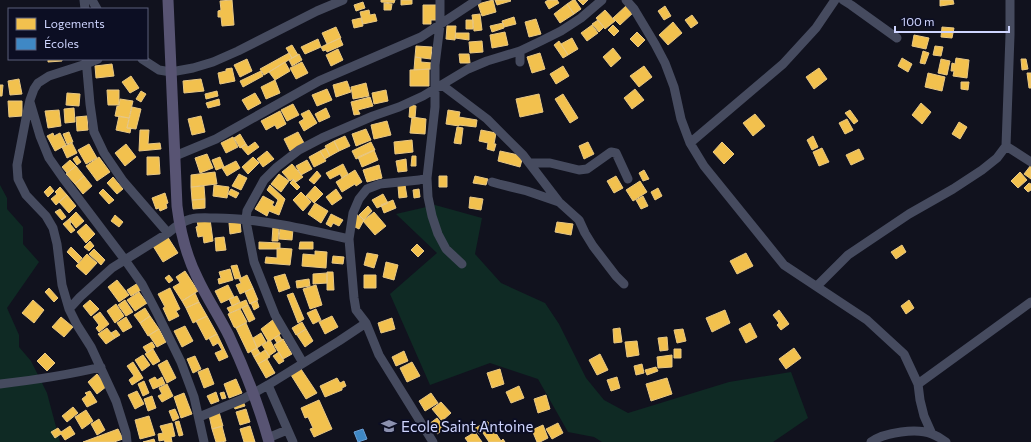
<svg xmlns="http://www.w3.org/2000/svg" width="1031" height="442" viewBox="0 0 1031 442" font-family="Commissioner,sans-serif">
<style>
.green{fill:#0f2a24}
.homes{fill:#f2c14e;stroke:#e8c783}
.schools{fill:#3f88c5;stroke:#6a9fd6}
.lines{fill:none;stroke-linecap:round;stroke-linejoin:round}
.minor{stroke:#464b5f;stroke-width:9}
.major{stroke:#585473;stroke-width:11}
.labels{text-anchor:middle;dominant-baseline:central;stroke-width:4;stroke-linejoin:round;paint-order:stroke}
.poi-label{font-size:15px;fill:#cfd5ff;stroke:#0c0e23;text-anchor:start}
</style>
<rect width="100%" height="100%" fill="#11121e"/>
<path class="green" d="M0,185L7,198V209L23,227V244L39,262L7,308L19,335V347L31,361L47,393L60,442H0Z
M435,205L482,218L475,254L501,283L545,303L559,324L586,378L604,400L628,413L729,382L791,372L808,418L773,442H602L594,437L568,432L538,379L490,363L430,385L390,294L437,253L396,214Z"/>
<path class="homes" d="M232,0L234,25L222,26L221,17H218V11L221,10L220,1Z
M381,0H395L394,3L381,2Z
M401,0H412V4L401,5Z
M493,0L496,12L482,16L478,4Z
M495,0H510L511,1L497,5Z
M548,0H557L559,3L549,9L545,2Z
M573,0H575L581,9L574,14L567,4Z
M578,0H588L583,5Z
M940,0H953L954,4L940,6Z
M363,2L365,8L356,11L354,5Z
M384,3L392,4L391,10H384Z
M567,4L574,14L560,23L554,14Z
M423,5H437V20H431V24H423Z
M627,5L634,12L620,25L613,18Z
M665,6L671,16L664,20L658,11Z
M369,10L370,15L375,14L377,21L363,24L360,12Z
M605,10L615,21L605,29L596,18Z
M480,14L482,30L474,31L472,15Z
M692,15L698,23L691,28L685,20Z
M514,17L516,24L504,27L502,21Z
M361,18L363,26L354,28L352,20Z
M536,19L541,34L529,37L525,22Z
M466,20H473V29H466Z
M598,20L604,27L599,32L592,24Z
M673,22L682,33L668,45L659,35Z
M503,23L504,28L492,32L490,26Z
M592,25L598,33L587,41L581,33Z
M613,25L619,31L614,36L608,30Z
M447,26H456L455,40L446,39Z
M336,27L341,38L327,44L322,33Z
M942,27L954,28L952,38L941,37Z
M505,32L508,45L492,48L490,35Z
M637,32L645,40L638,47L630,39Z
M456,33H469V40L455,38Z
M914,35L929,38L926,49L912,46Z
M340,38L343,45L327,52L326,50L323,51L321,47Z
M572,38L578,49L568,55L561,44Z
M318,39L321,47L305,54L301,47Z
M482,41L483,52L470,53L469,42Z
M559,41L568,55L563,58L554,45Z
M292,45L298,55L292,58L286,48Z
M416,46L432,47L431,59L415,57Z
M935,46L943,47L941,56L933,55Z
M613,48L621,58L611,67L603,57Z
M338,49L343,60L331,66L326,55Z
M923,51L929,53L925,64L920,63Z
M289,53L292,58L264,75L260,69Z
M540,53L545,69L532,73L527,57Z
M299,54L302,60L292,66L289,60Z
M459,54H469L470,63H460Z
M415,57L421,58V62L432,63L431,69L414,70Z
M902,58L912,64L908,72L898,66Z
M956,58L969,60L967,78L953,76L954,71H951L952,63L955,64Z
M48,59H62V61L48,62Z
M247,59L252,71L240,77L234,65Z
M941,59L950,61L947,75L938,73Z
M1021,59H1026L1028,69L1022,70Z
M285,62L290,71L275,80L269,72Z
M302,62L308,73L296,79L290,68Z
M112,64L114,76L96,78L95,66Z
M563,66L569,76L556,84L550,74Z
M644,66L652,77L639,87L630,76Z
M232,68L235,81L220,84L218,73L226,71V69Z
M819,68L827,79L814,89L806,77Z
M429,69V86H410V70Z
M261,71L263,76L243,87L240,81Z
M928,73L945,77L942,91L925,87Z
M1027,73H1031V88H1029Z
M131,76L139,88L130,93L122,82Z
M19,79L22,94L10,95L8,81Z
M201,79L204,91L184,93L183,81Z
M275,80L280,93L266,99L261,87Z
M347,81L351,92L336,97L333,85Z
M961,82H969L968,90L961,89Z
M366,83L369,96L353,99L351,87Z
M0,85H3L2,96H0Z
M327,89L332,100L317,106L312,95Z
M635,89L644,100L632,109L624,98Z
M107,90H119V105H108Z
M386,90L388,101L374,104L372,93Z
M141,91L146,94L141,102L136,99Z
M217,91L218,96L206,99L205,94Z
M67,93L80,94L79,106L66,105Z
M255,93L261,103L248,110L242,100Z
M539,94L543,112L520,117L516,99Z
M563,94L578,118L570,123L555,99Z
M370,97L373,106L358,110L360,114L354,115L351,102Z
M120,99L133,101L129,118L115,116L117,106H119Z
M219,99L220,105L208,108L206,103Z
M8,101H22V116L9,117Z
M921,103L931,112L922,124L912,115Z
M293,104L299,115L287,121L281,110Z
M410,105L416,106L415,118L409,117Z
M132,107L141,109L136,129L127,128Z
M74,108L75,122L65,123L64,109Z
M326,108L330,117L319,122L315,114Z
M59,110L61,126L48,128L45,111Z
M309,110L317,123L304,131L299,122L304,119L301,114Z
M448,110L460,112L459,117L477,120L476,127L459,125V126L446,124Z
M850,110L858,121L854,124L845,113Z
M280,111L286,124L277,129L275,125L266,130L261,121Z
M755,114L765,126L753,136L743,123Z
M87,116L88,130L77,131L76,117Z
M119,116L129,118L127,128H131L130,133L116,130Z
M201,116L205,132L192,135L188,119Z
M412,117L426,119L425,134L410,133Z
M847,119L853,130L845,134L839,123Z
M387,121L391,135L374,139L371,125Z
M959,122L967,127L960,139L952,134Z
M457,127L463,128L461,144L454,143Z
M366,129L371,140L356,146L352,134Z
M140,130H149L148,144L160,143L161,149L139,151Z
M481,130L496,133L494,144H496L494,151L487,149L488,143L479,141Z
M69,132L73,142L67,144L63,134Z
M298,132L304,143L290,151L284,139Z
M53,133L54,136L60,133L66,145L55,151L47,136Z
M240,134L246,144L240,148L234,138Z
M345,136L350,146L339,151L334,141Z
M813,136L818,147L812,150L807,140Z
M233,137L238,147L226,153L221,143Z
M412,140L413,152L395,154L394,142Z
M334,141L339,151L330,156L325,146Z
M255,142L259,147L248,155L241,147L246,144L248,147Z
M371,142L375,150L356,159L352,151Z
M588,142L594,154L584,159L579,146Z
M722,142L734,154L724,164L713,152Z
M72,143L77,153L67,158L62,147Z
M89,144L97,158L86,164L78,150Z
M126,144L136,157L125,166L115,153Z
M326,148L330,156L325,159L320,151Z
M822,148L829,162L819,166L813,152Z
M859,149L864,159L851,165L846,155Z
M374,150L378,160L362,167L358,157Z
M267,151L274,159L263,167L257,159Z
M320,151L326,161L314,167L309,157Z
M500,151L523,156L520,167L498,161Z
M207,154L213,168L200,173L195,158Z
M77,156L81,162L77,165L73,159Z
M412,156H416V166H411Z
M99,157L110,172L97,181L86,166Z
M147,157H159L160,174L147,175Z
M220,157L224,167L216,170L212,160Z
M253,157L259,163L248,174L242,167Z
M406,159L407,171L398,172L396,161Z
M70,160L76,166L67,173L62,167Z
M307,160L312,169L301,175L296,166Z
M236,161L240,168L227,176L222,168Z
M292,164L303,177L296,182L293,179L290,181L282,172Z
M343,164L348,174L342,178L340,174L330,179L326,173Z
M379,165L382,178L367,182L363,170Z
M1031,165V179L1024,174Z
M76,166L84,176L75,184L66,174Z
M355,170L362,182L356,186L355,184L342,192L336,182Z
M644,170L649,179L643,181L639,173Z
M317,171L321,176L314,184L309,180Z
M215,172L217,184L191,187V175Z
M1020,172L1027,180L1018,188L1011,181Z
M239,174L247,178L241,190L232,186Z
M279,174L289,181L281,192L271,184Z
M84,176L92,186L83,194L75,184Z
M439,176H447V187H439Z
M475,176L488,179L486,185L473,183Z
M616,176L623,188L614,193L607,181Z
M113,177L123,189L117,194L107,183Z
M293,180L300,187L297,190L290,183Z
M640,181L647,192L633,201L626,190Z
M1029,183L1031,184V190L1028,192L1024,188Z
M214,185L229,187L227,198L213,196Z
M270,185L285,199L279,215L269,211L267,216L255,209L263,196L274,202L272,205L275,207L278,200L267,190Z
M405,185L407,197L399,198L398,186Z
M50,186L54,191L48,197L44,192Z
M204,186L205,199L192,200L191,187Z
M315,186L323,194L314,203L306,196Z
M60,187L67,195L56,205L51,199L57,194L55,192Z
M658,188L662,196L655,200L651,192Z
M103,189L114,200L109,204L99,193Z
M231,189L239,193L236,198L228,194Z
M336,189L342,198L332,205L326,197Z
M419,189L420,197L414,198L413,190Z
M301,192L311,202L303,211L293,200Z
M165,193L168,203L166,204L167,208L160,211L159,208L156,209L152,198Z
M383,194L388,203L377,208L372,200Z
M67,195L76,206L69,213L59,202Z
M643,196L648,206L641,209L636,200Z
M470,197L483,199L481,210L469,208Z
M205,199V208L193,209L192,200Z
M393,200L396,208L384,213L381,205Z
M315,203L328,211L321,223L308,214Z
M368,206L372,211L364,220L359,215Z
M60,209L66,217L62,220L55,212Z
M76,212L84,221L76,228L69,219Z
M374,212L386,226L375,235L363,221Z
M331,214L343,220L339,226L333,223L331,227L326,224Z
M356,214L364,220L359,229L353,226Z
M115,215L123,222L119,227L111,221Z
M69,219L71,222L70,224L75,230L71,233L63,224Z
M210,219L213,241L204,243L203,236L198,237L196,227L198,226L197,221Z
M240,221L241,232L230,234L229,223Z
M557,222L573,224L571,235L555,232Z
M86,224L95,234L86,243L77,232Z
M273,226H279L278,241H272Z
M280,228L293,229L292,240L279,239Z
M167,236L178,253L163,262L153,246Z
M224,237L226,250L216,251L215,238Z
M90,241L94,246L89,251L84,247Z
M259,242L280,243V249L277,248V249H259Z
M300,242H313V249H299Z
M417,244L424,251L418,257L411,250Z
M902,245L906,252L896,259L891,252Z
M71,247L82,258L78,263L67,252Z
M277,248L292,249L290,265L265,263L266,257L277,258Z
M94,249L105,260L101,265L89,254Z
M315,251L327,252L326,268L302,266L303,254L315,255Z
M367,253L378,255L374,268L364,265Z
M746,253L753,266L737,274L730,261Z
M87,254L97,263L86,275L76,266Z
M333,256L344,257L343,264L332,263Z
M386,262L398,265L394,280L383,277Z
M237,265L241,278L235,279L231,266Z
M230,269L233,280L219,284L218,279L221,278L219,272Z
M185,271L198,291L182,301L173,287L180,283L176,277Z
M327,272H333L334,290H327Z
M327,273V283L313,284V274Z
M285,274L290,288L279,292L274,277Z
M169,275L173,280L169,283L165,278Z
M247,275L253,288L240,294L236,285L241,283L239,279Z
M364,275H376V288H364Z
M309,279L310,286L297,288L296,281Z
M117,280L129,295L119,302L108,287Z
M138,283L141,290L131,296L127,290Z
M228,285L234,297L221,303L215,291Z
M316,285L322,305L310,309L303,289Z
M49,288L58,298L54,302L45,292Z
M170,288L180,309L176,311L179,316L169,321L163,308L165,307L158,294Z
M253,288L258,300L250,304L245,292Z
M139,292L147,303L135,311L127,300Z
M195,293L199,302L186,308L182,301Z
M293,293L304,319L298,323L287,295Z
M237,296L240,302L232,306L229,299Z
M33,300L44,310L34,323L22,313Z
M90,300L99,309L91,316L83,306Z
M125,300L133,312L126,316L118,305Z
M246,300L248,305L230,313L227,308Z
M909,300L914,308L906,314L901,306Z
M257,301L259,307L254,310L251,303Z
M199,302L207,316L193,323L186,308Z
M116,304L124,316L115,323L107,311Z
M248,305L255,319L249,322L242,308Z
M145,308L150,316L140,323L134,315Z
M240,309L247,322L236,328L234,327L228,314Z
M316,309L321,320L313,324L307,313Z
M725,310L730,323L712,332L706,318Z
M779,310L789,324L781,330L777,325L779,323L773,315Z
M100,312L109,324L99,332L96,328L99,325L93,317Z
M150,316L159,329L148,336L140,323Z
M207,316L217,334L206,340L196,321Z
M332,316L338,327L325,334L319,322Z
M61,317L73,327L64,337L52,327Z
M126,317L132,327L123,332L117,323Z
M392,318L395,329L381,333L378,323Z
M274,319L283,332L270,341V340L268,341L261,329Z
M302,322L306,329L296,335L292,328Z
M246,323L257,348L248,353L236,328Z
M750,323L757,337L746,343L739,329Z
M185,326L193,341L182,347L174,331Z
M107,328L115,338L106,344L98,334Z
M620,328L622,342L614,343L613,329Z
M159,329L166,342L157,347L149,335Z
M306,329L313,341L305,347L297,335Z
M683,329L686,341L677,343L674,330Z
M116,330L120,335L115,338L111,333Z
M261,333L266,342L257,348L253,338Z
M217,334L228,357L219,361L215,353L222,350L218,343L213,346L209,338Z
M279,335L282,340L277,343L274,338Z
M667,337L668,350L660,351L658,338Z
M283,339L292,354L283,359L274,345Z
M270,340L276,351L269,356L262,345Z
M637,341L639,355L627,357L625,342Z
M152,342L155,347L147,353L143,347Z
M257,348L260,353L254,357L251,351Z
M794,348L801,358L786,369L779,359Z
M153,349L160,361L153,365L145,354Z
M674,349H681V358H674Z
M265,350L270,357L258,364L254,357Z
M404,351L408,361L396,366L392,357Z
M279,352L284,361L279,364L273,356Z
M45,353L55,363L47,371L37,361Z
M600,354L608,370L597,375L589,360Z
M143,355L150,365L142,371L135,360Z
M672,355V367L658,368L657,357Z
M195,356L201,369L193,373L187,359Z
M267,359L275,373L266,378L258,364Z
M167,360L176,378L167,383L158,365Z
M133,362L143,378L132,385L129,380L134,376L127,366Z
M412,362L420,376L407,382L400,368Z
M642,364L644,373L636,375L634,366Z
M656,367L658,371L647,375L645,370Z
M208,368L214,384L204,388L198,372Z
M301,369L317,393L306,399L291,375Z
M500,369L504,384L492,388L487,373Z
M97,374L107,386L97,394L88,382Z
M155,377L157,380L162,377L165,384L153,389L149,380Z
M617,377L620,388L611,391L607,380Z
M337,378L340,383L344,381L346,386L342,388V390L325,397L320,386Z
M667,378L672,394L651,401L646,384Z
M236,379L242,393L229,398L224,384Z
M144,381L149,393L143,396L138,384Z
M167,384L173,396L162,402L158,396L162,394L159,388Z
M519,386L524,398L511,403L506,392Z
M90,391L97,402L87,407L82,399L87,395L85,393Z
M137,391L144,404L135,409L128,395Z
M216,392L219,401L211,404L207,396Z
M224,392L226,398L222,399L220,393Z
M184,393L192,414L181,418L174,397Z
M431,393L438,403L425,411L419,401Z
M546,395L550,409L538,413L534,399Z
M152,396L156,408L148,411L144,399Z
M319,400L332,429L314,437L310,429L313,428L308,417L305,418L301,408Z
M243,401L245,406L235,409L233,405Z
M441,402L451,413L442,421L432,409Z
M73,407L78,413L67,422L62,416Z
M175,409L179,418L173,421L169,411Z
M246,409L250,422L240,425L236,412Z
M86,410L93,421L82,429L75,417Z
M219,412L223,426L212,429L209,415Z
M149,416L155,435L140,439L135,420Z
M437,418L445,428L437,434L429,424Z
M99,419L105,430L97,435L91,424Z
M179,421L183,435L179,436L175,422Z
M487,421L491,426L479,434L474,429Z
M172,423L175,436L171,437L172,442H165L164,440L159,441L158,434L163,433L160,426Z
M558,423L563,433L552,439L546,429Z
M543,425L548,438L540,442H537L532,430Z
M70,426L75,434L65,440L61,434L55,438L51,432L58,428L61,432Z
M222,426L226,441L221,442H216L212,429Z
M250,426L255,442H244L240,429Z
M492,427L501,441L503,439L505,442H489L483,433Z
M118,429L123,439L114,442H83Z
M475,432L482,442H468L465,438Z
M154,439L155,442H143Z"/>
<path class="schools" d="M363,429L367,439L358,442L354,432Z"/>
<g class="lines">
<path class="minor" d="M84,0L85,9
M92,0L97,9
M440,0V25L435,65V107L427,178L428,197L432,216L438,234L446,249L462,264
M626,0L634,9L655,44L665,63L674,87L681,119L690,143L704,166L784,265L867,320L904,354L918,384L920,400L924,416L932,434
M843,0L851,5L897,38
M86,59L90,104L94,132L104,153L123,181L168,233C175,227 182,221 191,219C199,217 208,218 216,218C239,218 260,221 283,225C305,229 327,234 349,239L354,298L356,310L366,323L379,355L433,442
M98,59L86,64L49,76L38,83L34,89L30,100L26,118L17,165L18,179L26,195L46,216L53,228L57,244L62,285L69,309L77,325L91,347L116,401L126,433L127,442
M142,59L159,70L171,72L193,68L213,62L238,51L317,11L343,0
M520,62V51
M442,85L487,119L523,155L559,202L579,220L585,233L593,246L616,276L624,284
M30,102L40,136L49,158L63,178L125,260L142,284L157,313L181,362L194,397L204,442
M690,143L783,64L816,28L835,0
M1006,146L1031,162
M175,156L216,139L230,131L319,81L421,37L477,0
M529,163H550L579,170L587,169L611,152L616,153L628,179
M492,182L499,184L527,191L559,202
M349,239L353,213L359,199L367,189L380,184L419,180L427,178
M817,286L848,255L909,214L953,189L982,170L997,158L1006,146L1010,35V0
M69,309L80,297L112,268L168,233
M303,363L275,315L254,262L247,226L246,219L247,211L264,180L277,167L299,150L322,138L373,116L399,107L423,96L468,69L487,61L520,51L541,41L561,31L581,18L602,0
M0,384C34,380 68,375 101,367
M918,384L1031,302
M268,385L293,442
M199,417L243,399L268,385L339,341L366,323
M268,438L287,430
M871,442C885,432 917,428 932,434C937,436 942,439 946,442"/>
<path class="major" d="M168,0L177,206C180,230 186,255 197,277C206,297 219,316 229,336C245,370 259,406 269,442"/>
</g>
<defs>
<symbol id="school-bare" viewBox="-9 -9 18 18"><path d="M0-5L7-2L0 1L-7-2ZM-4 1L0 2.5L4 1V4Q0 6-4 4Z" fill="#8c91b0" stroke="#0c0e23" stroke-width="2.5" paint-order="stroke"/></symbol>
</defs>
<g fill-rule="evenodd">
<use href="#school-bare" x="378" y="415" width="22" height="22"/>
</g>
<g class="labels">
<g class="poi-label">
<text x="401" y="426">Ecole Saint Antoine</text>
</g>
</g>
<rect x="8" y="8" width="140" height="52" fill="#0c0e23" stroke="#5a5e7b"/>
<rect x="16" y="18" width="20" height="12" fill="#f2c14e" stroke="#5a5e7b"/>
<text x="44" y="28" font-size="12" fill="#cfd5ff">Logements</text>
<rect x="16" y="38" width="20" height="12" fill="#3f88c5" stroke="#5a5e7b"/>
<text x="44" y="48" font-size="12" fill="#cfd5ff">Écoles</text>
<path d="M895 26v6h114v-6" fill="none" stroke="#cfd5ff" stroke-width="2"/>
<text x="901" y="26" font-size="12" fill="#cfd5ff" stroke="#0c0e23" stroke-width="3" paint-order="stroke">100 m</text>
</svg>
